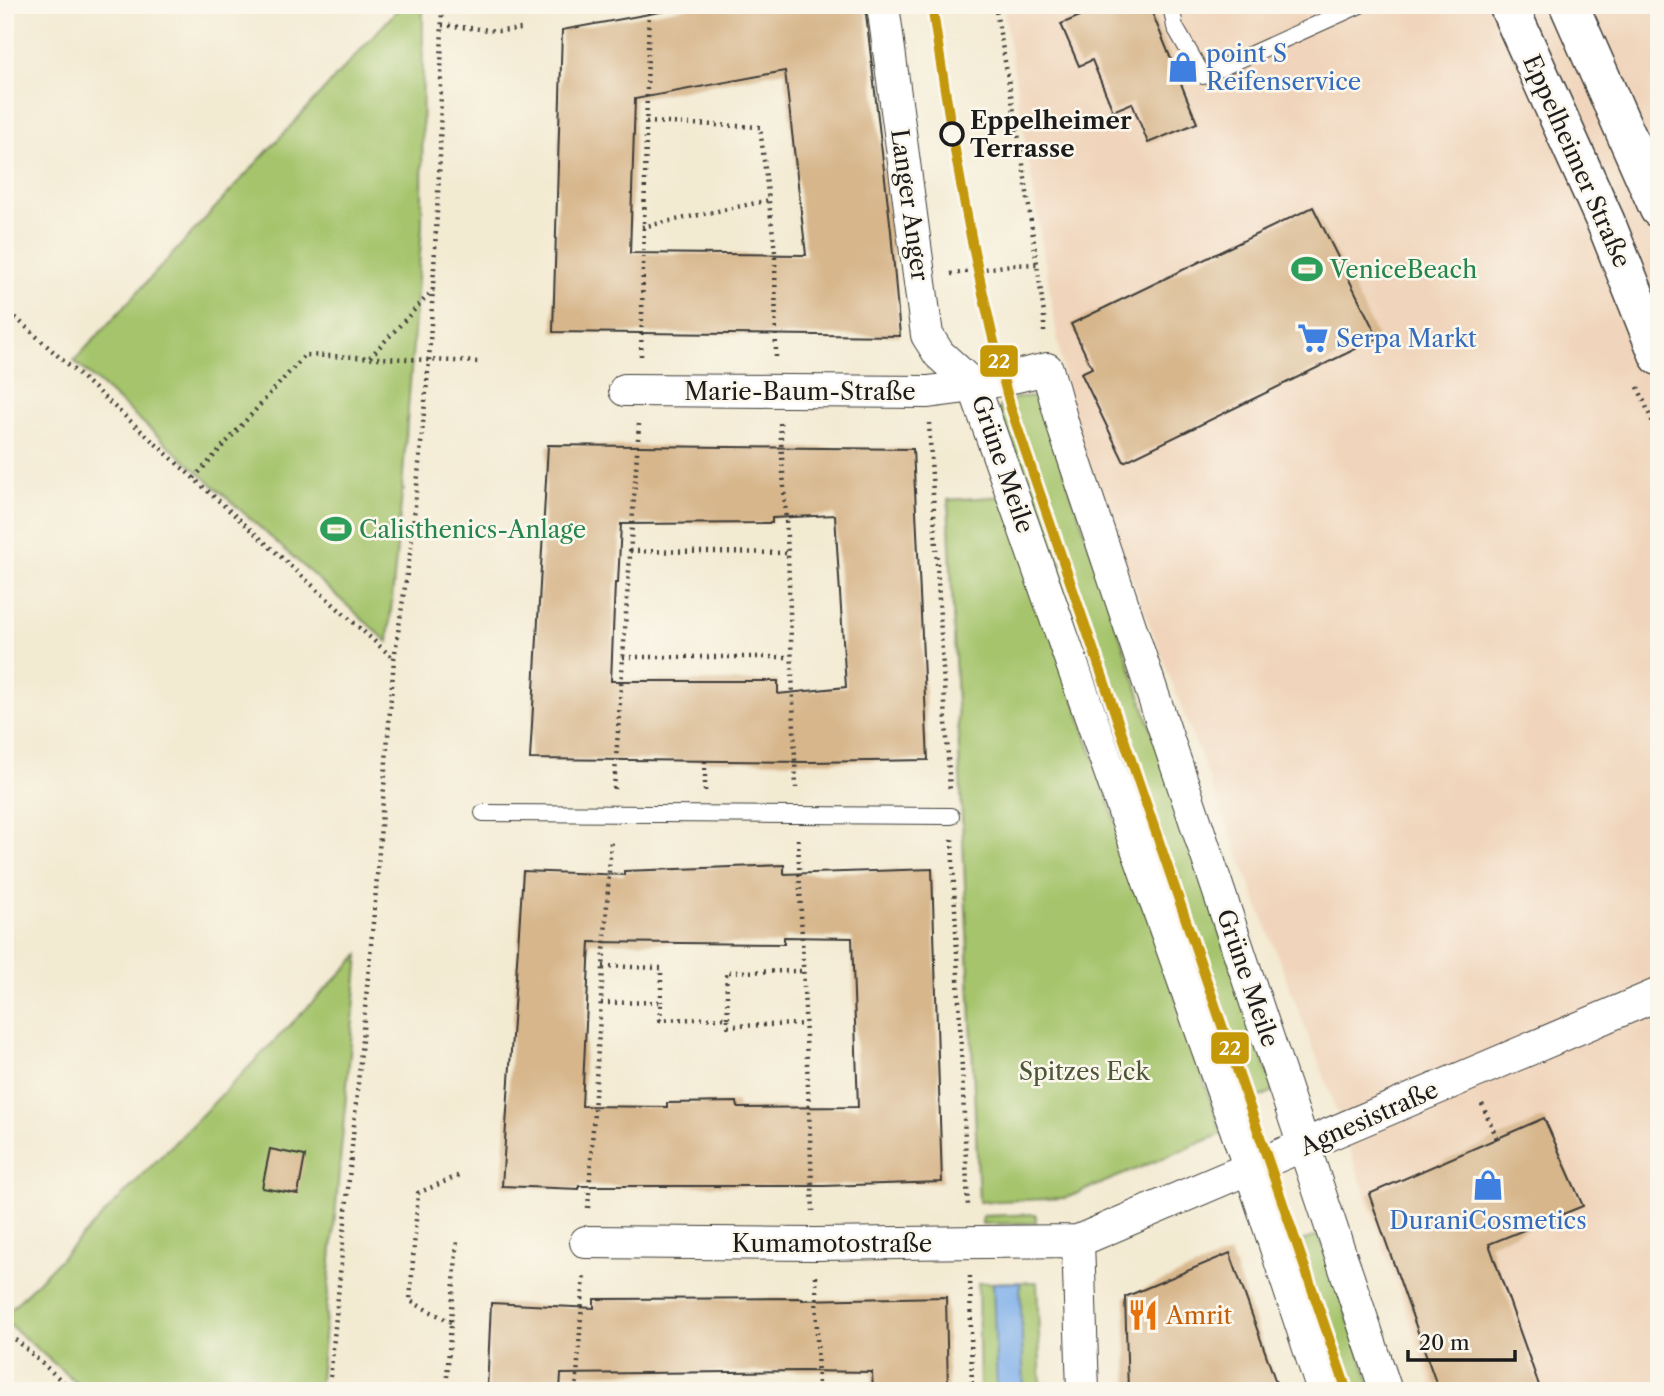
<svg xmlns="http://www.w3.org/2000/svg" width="1664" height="1396" viewBox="0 0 1664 1396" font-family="'Libre Caslon Text',serif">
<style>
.built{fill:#f0d5bc}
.green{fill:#a5c46c;stroke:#607044;stroke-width:2}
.water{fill:#7eafea;stroke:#4d6683;stroke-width:2}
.building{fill:#d7b68b;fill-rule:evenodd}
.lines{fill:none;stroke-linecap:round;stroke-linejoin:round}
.lane-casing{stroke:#3c3b37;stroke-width:18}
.street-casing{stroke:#3c3b37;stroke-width:34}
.secondary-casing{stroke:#3c3b37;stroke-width:41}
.path{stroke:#3c3b37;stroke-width:4.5;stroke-dasharray:2 5;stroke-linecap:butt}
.lane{stroke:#fff;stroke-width:16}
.street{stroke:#fff;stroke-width:32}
.secondary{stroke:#fff;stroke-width:38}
.tram-1-casing{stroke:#fbf7ec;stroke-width:16}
.tram-1{stroke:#c49807;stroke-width:10}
.stop-dot{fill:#fbf7ec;stroke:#1c1c1c;stroke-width:3.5}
.labels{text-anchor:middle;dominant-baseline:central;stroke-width:5;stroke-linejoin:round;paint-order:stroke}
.shop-label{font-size:24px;fill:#366cbe;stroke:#fbf7ec;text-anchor:start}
.stop-label{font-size:24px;font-weight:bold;fill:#1c1c1c;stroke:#fbf7ec;text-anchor:start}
.street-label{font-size:24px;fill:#1c1c1c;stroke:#fbf7ec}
.leisure-label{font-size:24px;fill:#27864d;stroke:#fbf7ec;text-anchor:start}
.park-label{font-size:24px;fill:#4c5738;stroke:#fbf7ec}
.food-label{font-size:24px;fill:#c56008;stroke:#fbf7ec;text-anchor:start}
.line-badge{stroke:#fbf7ec;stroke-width:2.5}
.badge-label{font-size:19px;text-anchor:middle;font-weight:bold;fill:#fff}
</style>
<rect width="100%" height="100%" fill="#fbf7ec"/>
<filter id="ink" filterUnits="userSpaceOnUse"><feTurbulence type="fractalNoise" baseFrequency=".0143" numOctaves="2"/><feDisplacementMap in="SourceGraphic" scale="14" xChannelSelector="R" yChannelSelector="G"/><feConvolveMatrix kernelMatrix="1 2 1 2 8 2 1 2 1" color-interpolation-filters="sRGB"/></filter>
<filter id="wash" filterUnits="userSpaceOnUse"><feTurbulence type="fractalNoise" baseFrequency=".00686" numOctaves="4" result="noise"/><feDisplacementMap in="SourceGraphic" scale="28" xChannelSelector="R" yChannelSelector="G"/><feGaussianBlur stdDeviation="1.57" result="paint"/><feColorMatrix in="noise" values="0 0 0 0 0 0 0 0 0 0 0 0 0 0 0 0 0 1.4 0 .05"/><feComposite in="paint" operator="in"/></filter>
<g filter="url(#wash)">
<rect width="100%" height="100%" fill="#f3ead2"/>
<path class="built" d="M1003,5H1659V1391H1434L1327,1084L1071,421Z"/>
<path class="green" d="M402,5H423L422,227L402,488L404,490L402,493L388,642L74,361Z
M1018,397H1032L1041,403L1274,1091L1233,1109L999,419L1000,406Z
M1005,496L1222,1134L1066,1198L979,1202L948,500Z
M359,955L319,1391H86L5,1321V1315Z
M1036,1214V1223L982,1224V1216Z
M1319,1235L1373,1391H1337L1287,1246Z
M1037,1282L1041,1391H980L978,1283Z"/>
<path class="water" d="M1020,1282L1024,1391H997L993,1283Z"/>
<g id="blocks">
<path class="building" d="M698,5H865L891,231L900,336L553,332L562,30ZM785,71L806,255L630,253L635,99Z
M1106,5H1149L1197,123L1148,143L1132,103L1113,111L1092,60L1079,66L1061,24Z
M1313,207L1378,338L1124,462L1081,373L1092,368L1071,324Z
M548,445L913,449L928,760L810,762L530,759ZM835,515L846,687L778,694V681H611L615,583H618L621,524L772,523V518Z
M784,865V874L932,869L942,1182L824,1186H579V1189L502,1186L523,871L624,875V871ZM784,937L852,938L858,1107L738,1108L737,1102L667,1103V1107L582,1106L590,942L784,944Z
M1544,1118L1583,1206L1489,1244L1541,1391H1439L1369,1194Z
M270,1149L305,1156L298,1194L262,1188Z
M1230,1253L1279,1391H1128L1125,1297Z
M946,1297L948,1391H873L872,1372L803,1371L561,1374L560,1391H487L491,1303L594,1308V1299L802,1298V1300Z"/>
</g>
</g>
<g filter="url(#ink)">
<use href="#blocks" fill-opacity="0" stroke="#3c3b37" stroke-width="2"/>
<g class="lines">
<defs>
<path id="lane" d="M1171,5L1175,27L1203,76L1360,5
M483,813L951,816"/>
<path id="street" d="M883,5L927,335L939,354L974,386L1250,1169L1323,1391
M625,390L928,392L974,386L1047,369L1065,432L1386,1391
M1078,1241L1083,1391
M586,1242L815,1244L1078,1241L1659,994"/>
<path id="secondary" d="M1508,5L1606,223L1659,356
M1569,5L1659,209"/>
</defs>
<use href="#lane" class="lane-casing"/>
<use href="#street" class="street-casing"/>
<use href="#secondary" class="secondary-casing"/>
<path class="path" d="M995,5L1022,157L1044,314V336
M442,25L499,31L521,29
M646,122L760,127L775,252L776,358
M642,227L770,200
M951,274L1012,265L1037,264
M5,308L394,659
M641,356L649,5
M370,357L433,290
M1638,387L1659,437
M780,423L788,553L796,788
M929,423L950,792
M194,478L305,355L480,362
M630,551L788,553
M623,657H791
M614,789L639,424
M705,791V760
M798,839L813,1211
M952,839L968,1208
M603,966L661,968V1002
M601,1003L661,1002L660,1020L728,1018V1026L805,1024
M728,1018L726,972L803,971
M1482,1104L1497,1139
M588,1208L611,840
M816,1276L818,1391
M970,1276L972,1391
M451,1322L410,1301L418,1193L460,1175
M5,1330L73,1391
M329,1391L375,902L394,659L411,547L429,361L440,156L442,5
M446,1391L457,1241
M576,1391L584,1273"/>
<use href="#lane" class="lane"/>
<use href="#street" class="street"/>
<use href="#secondary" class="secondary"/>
<defs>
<path id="tram-1" d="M932,5C952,141 975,276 1011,409L1347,1391"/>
</defs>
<use href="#tram-1" class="tram-1-casing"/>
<use href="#tram-1" class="tram-1"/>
</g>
</g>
<defs>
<symbol id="shop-bare" viewBox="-9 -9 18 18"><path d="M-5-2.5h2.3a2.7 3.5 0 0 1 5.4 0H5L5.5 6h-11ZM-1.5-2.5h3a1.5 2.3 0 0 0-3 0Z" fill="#3f7fe0" stroke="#fbf7ec" stroke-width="2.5" paint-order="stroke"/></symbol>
<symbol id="stadium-bare" viewBox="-9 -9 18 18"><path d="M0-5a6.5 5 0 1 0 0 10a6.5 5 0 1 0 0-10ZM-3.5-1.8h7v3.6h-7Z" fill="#2e9e5b" stroke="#fbf7ec" stroke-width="2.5" paint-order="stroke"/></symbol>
<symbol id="supermarket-bare" viewBox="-9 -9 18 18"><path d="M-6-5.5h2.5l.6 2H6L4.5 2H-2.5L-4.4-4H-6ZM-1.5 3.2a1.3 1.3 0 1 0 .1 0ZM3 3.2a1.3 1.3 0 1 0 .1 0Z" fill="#3f7fe0" stroke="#fbf7ec" stroke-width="2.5" paint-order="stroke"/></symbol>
<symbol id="restaurant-bare" viewBox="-9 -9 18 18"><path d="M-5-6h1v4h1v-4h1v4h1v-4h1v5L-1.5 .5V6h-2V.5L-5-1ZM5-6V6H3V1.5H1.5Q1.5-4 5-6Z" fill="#e8710a" stroke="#fbf7ec" stroke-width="2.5" paint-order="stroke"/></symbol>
</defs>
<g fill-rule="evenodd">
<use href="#shop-bare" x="1161" y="45" width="44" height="44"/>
<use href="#stadium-bare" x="1285" y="247" width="44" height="44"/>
<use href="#supermarket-bare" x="1291" y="316" width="44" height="44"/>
<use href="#stadium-bare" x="314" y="507" width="44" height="44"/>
<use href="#shop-bare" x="1466" y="1163" width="44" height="44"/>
<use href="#restaurant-bare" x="1121" y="1293" width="44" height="44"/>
</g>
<circle class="stop-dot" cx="952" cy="134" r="11"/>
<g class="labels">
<g class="shop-label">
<text x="1206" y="53">point S<tspan x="1206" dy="28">Reifenservice</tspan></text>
<text x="1336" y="338">Serpa Markt</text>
<text x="1488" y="1220" text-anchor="middle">DuraniCosmetics</text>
</g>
<g class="stop-label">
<text x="970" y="120">Eppelheimer<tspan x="970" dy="28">Terrasse</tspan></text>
</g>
<g class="street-label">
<text transform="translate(1577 161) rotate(66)">Eppelheimer Straße</text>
<text transform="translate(910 205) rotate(82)">Langer Anger</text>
<text x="800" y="391">Marie-Baum-Straße</text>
<text transform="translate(1003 464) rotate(71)">Grüne Meile</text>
<text transform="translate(1248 978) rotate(71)">Grüne Meile</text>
<text transform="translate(1369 1118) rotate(-24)">Agnesistraße</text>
<text x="832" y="1243">Kumamotostraße</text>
</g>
<g class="leisure-label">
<text x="1330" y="269">VeniceBeach</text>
<text x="359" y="529">Calisthenics-Anlage</text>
</g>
<g class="park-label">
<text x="1084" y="1071">Spitzes Eck</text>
</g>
<g class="food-label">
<text x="1166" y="1315">Amrit</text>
</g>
</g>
<g class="line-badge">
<rect x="979" y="344" width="40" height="34" rx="7" fill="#c49807"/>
<rect x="1210" y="1031" width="40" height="34" rx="7" fill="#c49807"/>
</g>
<g class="badge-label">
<text x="999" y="368">22</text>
<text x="1230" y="1055">22</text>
</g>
<rect width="1664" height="1396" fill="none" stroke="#fbf7ec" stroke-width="28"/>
<path d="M1408 1350v10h107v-10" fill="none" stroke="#1c1c1c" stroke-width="3.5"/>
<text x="1419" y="1350" font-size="21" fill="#1c1c1c" stroke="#fbf7ec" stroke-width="5" paint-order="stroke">20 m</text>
</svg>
